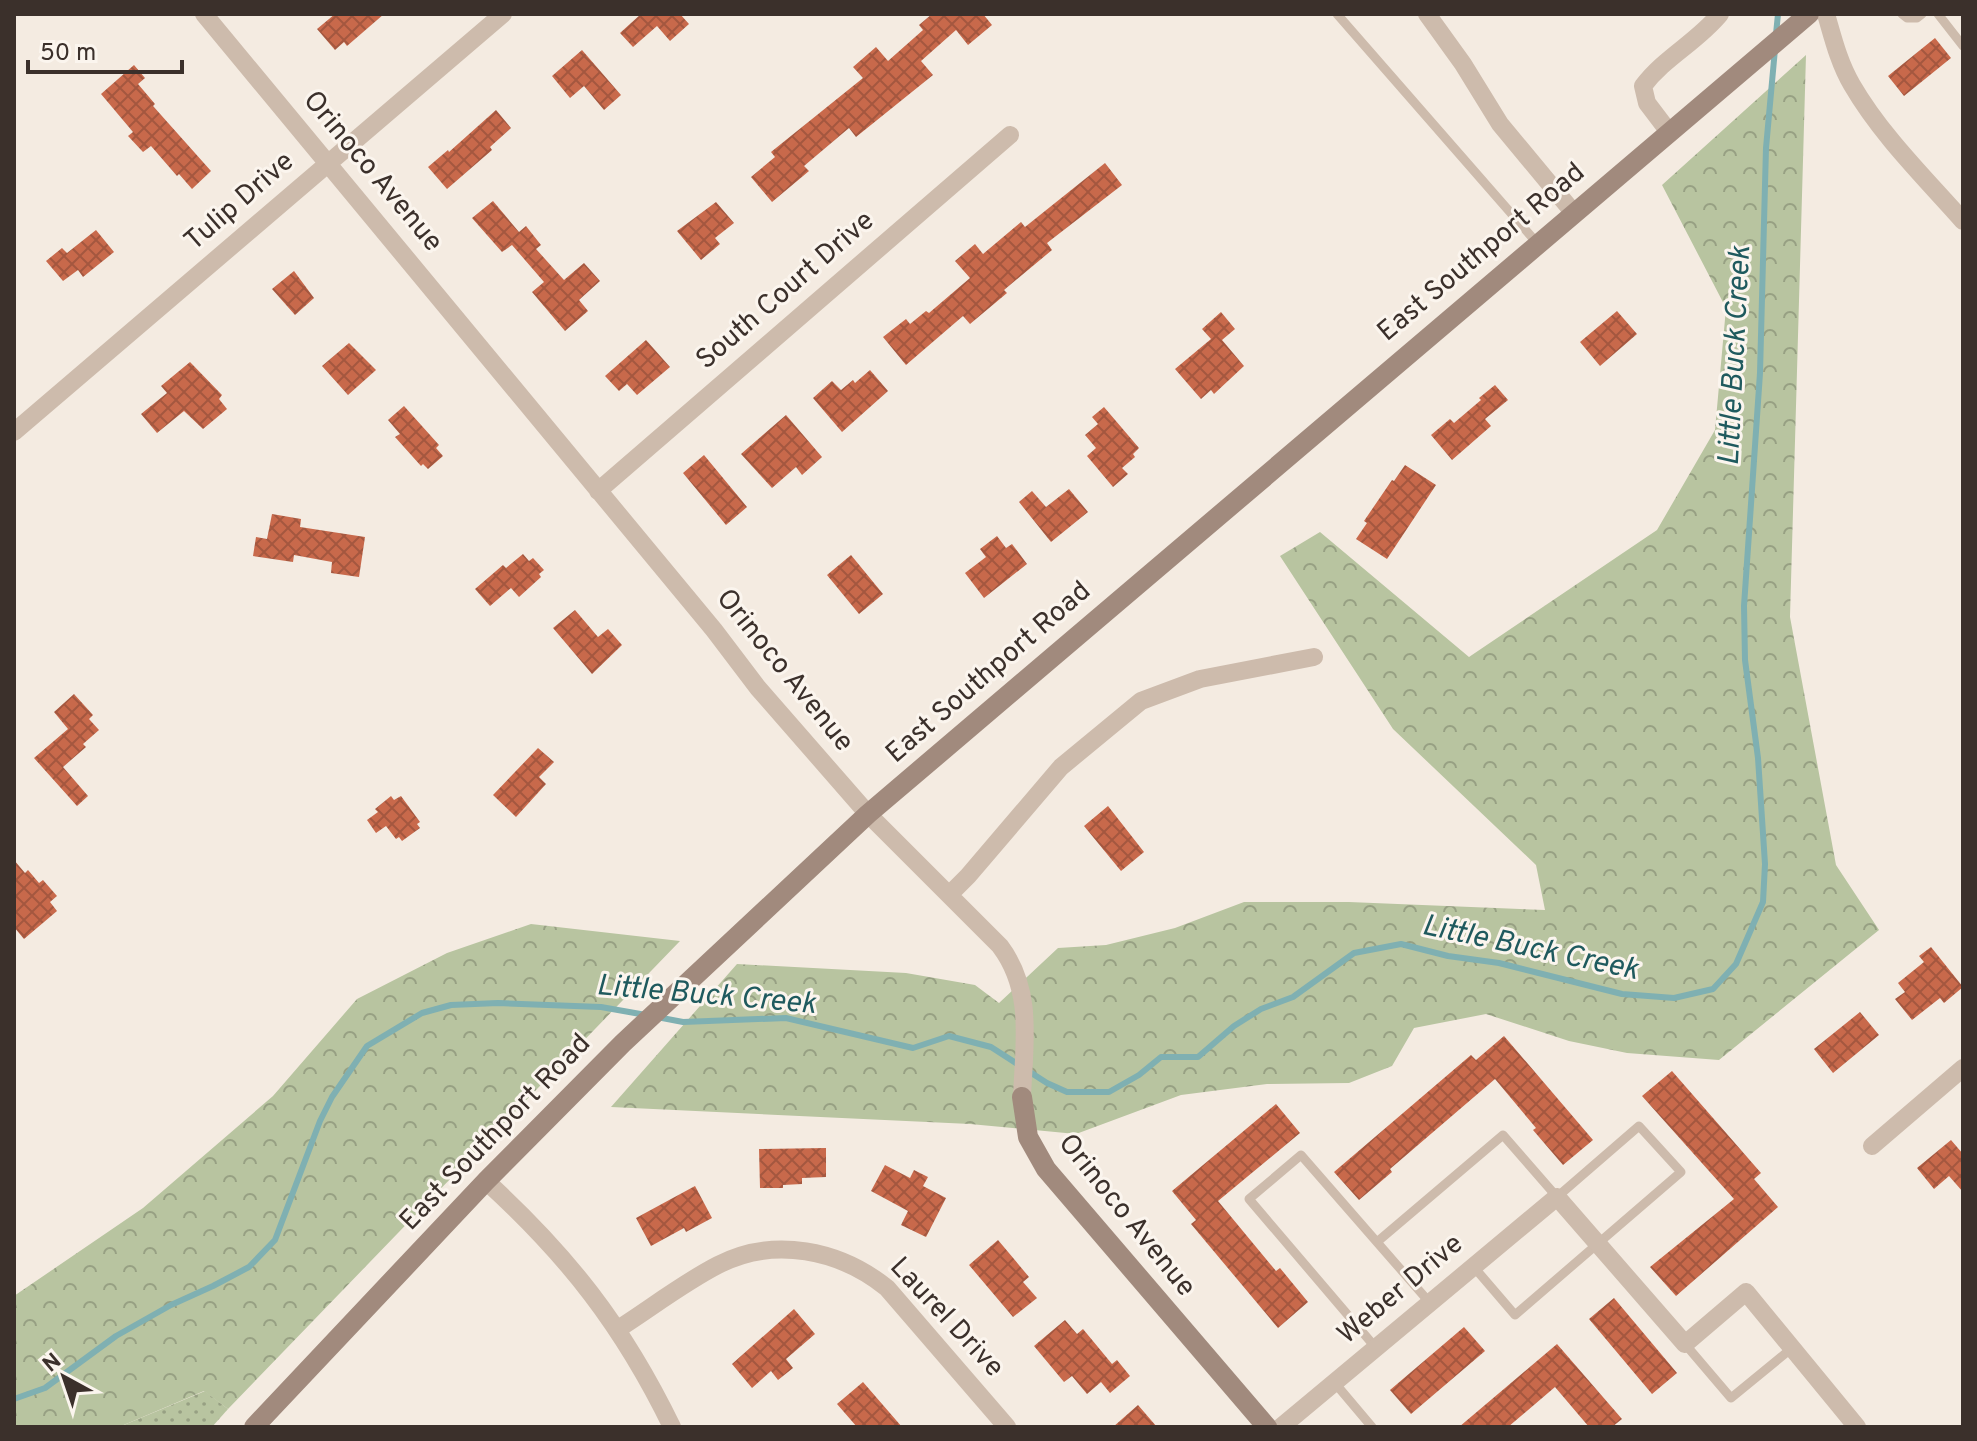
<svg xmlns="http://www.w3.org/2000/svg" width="1977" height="1441" viewBox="0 0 1977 1441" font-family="Overpass,sans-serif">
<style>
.grass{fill:url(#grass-dots)}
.forest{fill:url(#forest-crowns)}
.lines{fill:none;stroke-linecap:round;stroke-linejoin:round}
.stream{stroke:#7fb0b2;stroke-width:6}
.building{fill:url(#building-cross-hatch)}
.lane{stroke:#cdbbac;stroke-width:9}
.street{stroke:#cdbbac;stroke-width:18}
.secondary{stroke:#a18a7d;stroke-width:20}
.labels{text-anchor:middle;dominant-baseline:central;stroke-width:6;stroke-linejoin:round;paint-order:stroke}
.street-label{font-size:28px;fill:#3b302b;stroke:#fbf5ee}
.water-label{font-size:30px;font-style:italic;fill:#1f5a5e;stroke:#fbf5ee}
</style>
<defs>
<pattern id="grass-dots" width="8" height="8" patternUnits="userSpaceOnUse" patternTransform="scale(2)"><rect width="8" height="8" fill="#b8c4a0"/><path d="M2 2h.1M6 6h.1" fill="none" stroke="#97a083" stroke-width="1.8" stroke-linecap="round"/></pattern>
<pattern id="forest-crowns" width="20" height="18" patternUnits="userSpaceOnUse" patternTransform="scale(2)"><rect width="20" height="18" fill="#b8c4a0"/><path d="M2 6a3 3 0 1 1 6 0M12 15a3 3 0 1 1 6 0" fill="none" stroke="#97a083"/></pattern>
<pattern id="building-cross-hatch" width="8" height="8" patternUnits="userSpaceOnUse" patternTransform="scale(2)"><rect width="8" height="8" fill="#c8694b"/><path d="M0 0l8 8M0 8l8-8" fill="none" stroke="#a4573f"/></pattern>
</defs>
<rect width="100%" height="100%" fill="#f4ebe1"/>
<path class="grass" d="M205,1391L228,1409L212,1427H119Z"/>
<path class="forest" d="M1806,55L1790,617L1836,865L1879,930L1719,1060L1627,1053L1569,1041L1486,1014L1414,1028L1392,1066L1349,1083L1267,1084L1181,1095L1076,1134L970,1124L611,1107L737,964L906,973L975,985L999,1003L1058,948L1106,945L1175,928L1244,902H1349L1545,910L1536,865L1393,729L1280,556L1320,532L1469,657L1657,530L1715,430L1726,308L1662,185Z
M531,924L680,941L228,1409L204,1391L119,1427H14V1296L143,1208L273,1096L357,999L447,953Z"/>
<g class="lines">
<path class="stream" d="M1776,34L1778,14
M657,1017L683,1022L786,1018L913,1048L949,1036L991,1047L1047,1083L1067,1092H1109L1139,1075L1161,1057H1198L1234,1026L1261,1009L1293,997L1354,953L1401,944L1448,956L1499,963L1622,994L1674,998L1713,989L1736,964L1763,902L1765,864L1758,758L1745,660L1744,606L1760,373L1766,148L1775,49
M14,1399L45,1388L116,1336L171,1305L213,1286L249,1267L275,1240L320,1121L332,1097L367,1046L422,1013L451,1005L498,1003L601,1007L646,1015"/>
</g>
<path class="building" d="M335,14H384L347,46L344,42L335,50L317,29Z
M641,14H680L689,24L670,41L657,26L633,47L620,33Z
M932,14H983L992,25L968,45L956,30L921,61L933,75L856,137L849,128L804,166L809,171L772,202L751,177L775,157L771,152L863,78L853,67L876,47L888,61L923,30L919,25Z
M1935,38L1951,58L1904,96L1888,76Z
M582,50L621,95L604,110L584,86L570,98L552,76Z
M134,65L145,78L138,84L155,104L153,106L211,171L192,189L179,174L177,176L151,146L143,152L128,136L133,132L101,94Z
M496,110L511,128L490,147L492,150L447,189L428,167L448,150L449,152Z
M1105,163L1122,185L1047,243L1052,250L1004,290L1007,293L970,324L963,316L906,365L883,337L906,319L910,324L926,311L929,313L970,278L955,261L975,244L983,254L1021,222L1025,227Z
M493,201L519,232L526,226L541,245L536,249L564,280L584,263L600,281L579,300L588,311L565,331L532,292L544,282L512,245L502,252L472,218Z
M716,202L734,223L715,238L720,244L701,260L677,231Z
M96,230L114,252L83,277L78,270L63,281L46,261L62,248L67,253Z
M294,271L314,298L295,315L272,289Z
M1617,311L1637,334L1600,366L1580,342Z
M1221,312L1235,329L1222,340L1244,366L1214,394L1211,390L1201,399L1175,369L1211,339L1202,329Z
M646,340L670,367L637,395L627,384L619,391L605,376Z
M349,343L376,370L348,395L322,366Z
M190,362L222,395L219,399L227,409L203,429L184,411L157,433L141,414L167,393L161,386Z
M870,370L888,391L842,432L813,398L832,381L841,390L853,380L855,383Z
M1495,385L1508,400L1485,419L1491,426L1452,460L1431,435L1450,419L1454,423L1481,400L1479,398Z
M404,406L439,445L436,448L443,456L428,469L423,464L421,466L395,437L400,434L388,420Z
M1104,407L1139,448L1133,454L1135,457L1122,468L1128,474L1113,487L1087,456L1096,448L1085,435L1098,424L1092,417Z
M786,415L822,457L802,475L796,467L772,488L741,454Z
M704,455L747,507L726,525L683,473Z
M1405,465L1436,485L1387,559L1356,539L1367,523L1364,521L1392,480L1394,481Z
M1069,489L1088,512L1051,542L1019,502L1032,491L1046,507Z
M272,514L301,519L300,527L365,537L359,577L331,573L332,562L294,555L293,562L253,556L256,537L267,539Z
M997,536L1006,548L1012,544L1027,564L984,598L965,573L986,557L980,549Z
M523,554L529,561L533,558L544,570L539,574L541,577L519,597L511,588L490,606L475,589L503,565L506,568Z
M851,555L883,594L859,614L827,575Z
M575,610L598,637L608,629L622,645L592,674L553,628Z
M74,694L93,715L89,719L99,730L83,744L86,747L63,767L88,796L77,806L34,758L68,729L54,712Z
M538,748L554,762L539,777L546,784L516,817L493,795Z
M391,796L394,800L401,796L420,822L417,824L420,828L402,841L399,837L396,839L386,826L376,833L367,820L378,812L375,809Z
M1108,806L1144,852L1121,871L1084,826Z
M14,860L25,873L28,870L39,883L43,880L57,896L50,902L57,911L24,939L14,927Z
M1931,947L1963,987L1944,1003L1940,998L1912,1020L1895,999L1905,992L1898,983L1924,962L1919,956Z
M1860,1012L1879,1035L1833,1073L1814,1049Z
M1504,1036L1593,1140L1563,1165L1533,1130L1536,1128L1495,1079L1390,1169L1392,1172L1359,1200L1334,1172L1471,1055L1476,1060Z
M1672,1071L1761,1173L1754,1179L1778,1207L1676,1296L1650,1267L1734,1199L1642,1096Z
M1276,1104L1300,1133L1218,1201L1276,1271L1280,1268L1308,1302L1278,1328L1191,1224L1196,1220L1172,1191Z
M1951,1140L1963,1154V1192L1949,1176L1934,1189L1917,1168Z
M826,1148V1177L802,1178V1184L783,1185V1188H760L759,1149Z
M885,1165L910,1178L914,1170L928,1177L923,1186L946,1198L926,1237L901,1225L908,1211L871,1191Z
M695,1186L712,1218L686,1232L684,1228L651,1246L636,1218Z
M998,1240L1029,1277L1023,1282L1037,1298L1013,1317L969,1265Z
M1614,1298L1677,1373L1652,1394L1589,1319Z
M794,1309L815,1334L786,1359L793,1368L778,1380L771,1371L752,1388L732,1364Z
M1065,1320L1077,1334L1083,1329L1112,1364L1117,1360L1130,1376L1110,1393L1101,1382L1087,1394L1072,1376L1064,1382L1034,1346Z
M1464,1327L1485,1351L1411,1414L1390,1390Z
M1557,1344L1622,1419L1612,1427H1589L1555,1387L1508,1427H1459Z
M863,1382L902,1427H857L837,1404Z
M1138,1405L1157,1427H1113Z"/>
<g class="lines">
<path class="lane" d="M1337,14L1537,243
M1902,14L1907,18H1917L1922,14
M1938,14L1963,46
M1377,1242L1503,1135L1557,1197L1639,1126L1681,1172L1515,1315L1473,1266
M1685,1344L1731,1398L1792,1348
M1376,1348L1249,1199L1301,1155L1430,1303
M1334,1382L1372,1427"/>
<path class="street" d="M204,14L714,630L758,688L868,814L1000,946C1034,991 1024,1044 1022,1097
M1427,14L1463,64L1500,124L1573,212
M1826,14C1833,38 1839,63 1852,85C1881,135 1925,178 1963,221
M1669,132L1647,103L1643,86C1665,57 1697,42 1720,14
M14,432L503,14
M598,491L1010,135
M949,895L968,876L1061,767L1141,701L1200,679L1314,657
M1872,1146L1963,1068
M486,1181C568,1256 623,1326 672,1427
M618,1329C651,1308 683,1283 718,1265C774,1236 840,1250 887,1288L1007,1427
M1281,1427L1557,1197L1685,1344L1746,1292L1857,1427"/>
<path class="secondary" d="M1022,1097L1028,1137L1046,1169L1267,1427
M254,1427L486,1181L623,1043L868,814L1809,14"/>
</g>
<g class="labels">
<g class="street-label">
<text transform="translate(372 172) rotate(50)">Orinoco Avenue</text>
<text transform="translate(240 202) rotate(-41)">Tulip Drive</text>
<text transform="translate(1482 253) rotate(-40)">East Southport Road</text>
<text transform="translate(786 291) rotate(-41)">South Court Drive</text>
<text transform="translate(784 671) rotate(51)">Orinoco Avenue</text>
<text transform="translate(989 673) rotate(-41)">East Southport Road</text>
<text transform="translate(496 1133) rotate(-46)">East Southport Road</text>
<text transform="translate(1126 1216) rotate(51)">Orinoco Avenue</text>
<text transform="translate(1401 1290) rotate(-40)">Weber Drive</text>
<text transform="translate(946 1318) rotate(47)">Laurel Drive</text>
</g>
<g class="water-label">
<text transform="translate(1736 356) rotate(-87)">Little Buck Creek</text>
<text transform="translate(1530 949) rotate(12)">Little Buck Creek</text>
<text transform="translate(706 996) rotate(5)">Little Buck Creek</text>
</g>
</g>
<rect width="1977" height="1441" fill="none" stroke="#3b302b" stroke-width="32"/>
<g transform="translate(64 1377) rotate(320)" stroke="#fbf5ee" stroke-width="6" paint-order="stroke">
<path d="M0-6L14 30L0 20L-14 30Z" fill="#3b302b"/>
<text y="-12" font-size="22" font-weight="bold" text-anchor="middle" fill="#3b302b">N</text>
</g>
<path d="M28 60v12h154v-12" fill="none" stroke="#3b302b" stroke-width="4"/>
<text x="40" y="60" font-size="24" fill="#3b302b" stroke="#fbf5ee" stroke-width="6" paint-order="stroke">50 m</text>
</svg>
